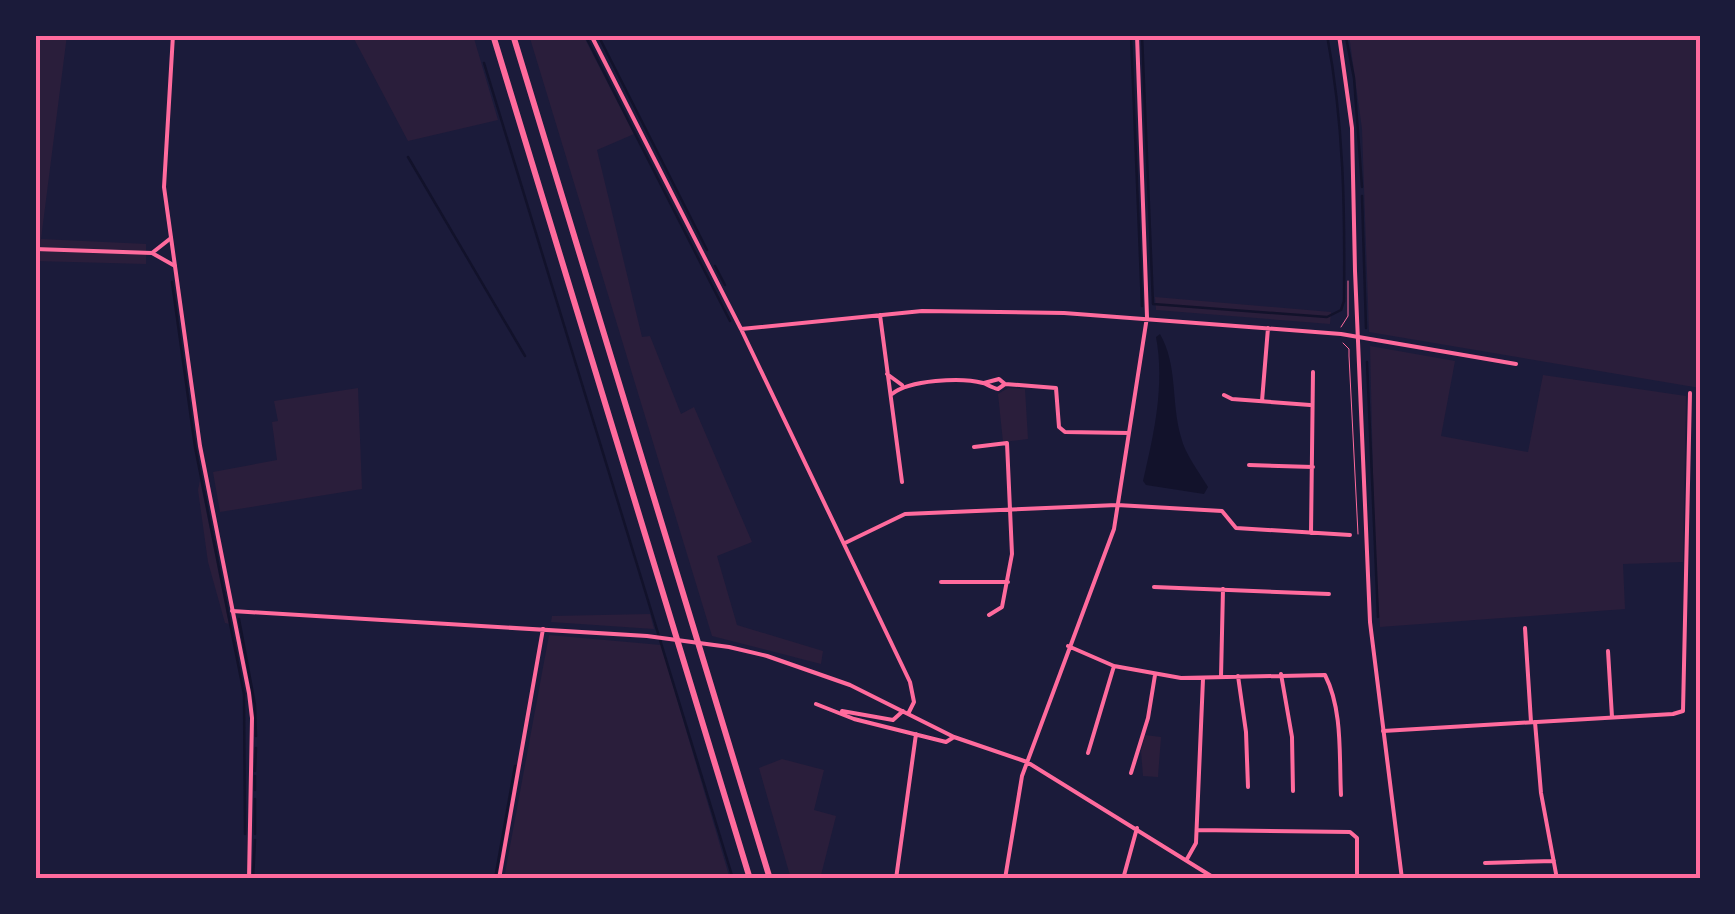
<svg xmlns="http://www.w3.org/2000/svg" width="1735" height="914" viewBox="0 0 1735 914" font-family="'Exo 2',sans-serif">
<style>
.green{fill:#2a1e3b}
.water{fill:#12122b}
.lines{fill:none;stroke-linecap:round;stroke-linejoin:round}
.stream{stroke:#12122b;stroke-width:2.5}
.path{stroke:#ff6b9d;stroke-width:1}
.minor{stroke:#ff6b9d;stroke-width:4}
.tertiary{stroke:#ff6b9d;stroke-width:4}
.motorway{stroke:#ff6b9d;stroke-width:6}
.neatline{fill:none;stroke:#ff6b9d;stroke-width:4}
</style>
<rect width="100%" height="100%" fill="#1b1b3a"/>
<path class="green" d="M35,35H67L41,239L146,244V264L35,261Z
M352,35H473L498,120L408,141Z
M529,35H583L634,134L597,150L642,337L650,336L681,414L694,407L752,542L717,556L737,625L823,651L821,664L712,636Z
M1349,35H1700V388L1369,332L1362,129Z
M1155,297L1331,312L1330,324L1156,310Z
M1370,346L1455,361L1441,436L1528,452L1543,375L1686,396L1683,562L1623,564L1625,609L1380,627L1375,560Z
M358,388L362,489L220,512L213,472L277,460L272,422L278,421L274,401Z
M1008,388L1025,389L1028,439L1003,442L998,394Z
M200,480L229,624L225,623L208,562L198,490Z
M650,614L654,629L551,622L552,616Z
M549,635L661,645L730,879H504Z
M1145,735L1161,737L1158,777L1143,776L1141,751Z
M782,759L824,770L814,810L836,816L820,879H791L759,768Z"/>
<path class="water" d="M1160,334C1178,365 1171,403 1181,437C1185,454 1199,472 1208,487L1204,494L1146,485L1143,481C1154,434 1165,385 1156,337Z"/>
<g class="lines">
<path class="stream" d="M585,35L730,321
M598,35L707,250
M1131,35L1142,306
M1142,35L1153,304L1327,317L1341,310L1344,301C1345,211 1344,124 1327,35
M1346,37L1354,78L1362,187
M484,63L733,879
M408,157L525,356
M1362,196L1366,328
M715,266L725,285
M172,282L195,447L244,694L245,834
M1367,362L1378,617
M239,619L255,705L256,736
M255,771L256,748
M255,790V776
M255,834V799
M253,879L255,840
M495,879L515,766"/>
<path class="path" d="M1341,327L1348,316V281
M1343,343L1349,349V356L1358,534"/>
<path class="minor" d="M591,35L741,329L910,682L914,702L908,714
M35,249L152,253L175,266
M152,253L171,238
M880,315L902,482
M741,329L922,311L1064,313L1341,334L1516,364
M887,374L902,385
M984,383L999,379L1005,384L1056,388L1059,427L1065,432L1129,433
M892,394C909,380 961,377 983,383C988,385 993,388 998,389L1005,384
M1224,395L1232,399L1310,405
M1262,401L1268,328
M974,447L1007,443L1012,554L1002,607L989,615
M1249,465L1313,467
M1311,533L1313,372
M845,543L905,514L1117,505L1222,511L1236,528L1350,535
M941,582H1008
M1154,587L1329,594
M232,611L647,636L729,647L767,656L850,685L954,737L1027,762L1216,879
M1525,628L1531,722
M1068,646L1114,666L1181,678L1325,675C1343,710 1339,757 1341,795
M1608,651L1612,717
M1281,674L1292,737L1293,791
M1238,676L1246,732L1248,787
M1221,677L1223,589
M816,704L854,719L946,742L954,737
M842,711L893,720L903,711
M1535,722L1541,793L1557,879
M1383,731L1673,714L1683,711L1690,393
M1088,753L1114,666
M1131,773L1148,718L1155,675
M1197,830L1350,832L1357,838V879
M1187,859L1196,843L1203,679
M1485,863L1554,861
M499,879L543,629
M896,879L916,734
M1005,879L1022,776L1114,529L1147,317L1137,35
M1123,879L1137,828"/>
<path class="tertiary" d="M173,35L164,187L200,446L249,693L252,718L249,879
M1339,35L1352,128L1355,271L1370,622L1402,879"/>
<path class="motorway" d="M493,35L750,879
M513,35L770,879"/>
</g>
<rect width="1735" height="914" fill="none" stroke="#1b1b3a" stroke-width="75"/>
<rect x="38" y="38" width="1660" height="838" class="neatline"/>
</svg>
